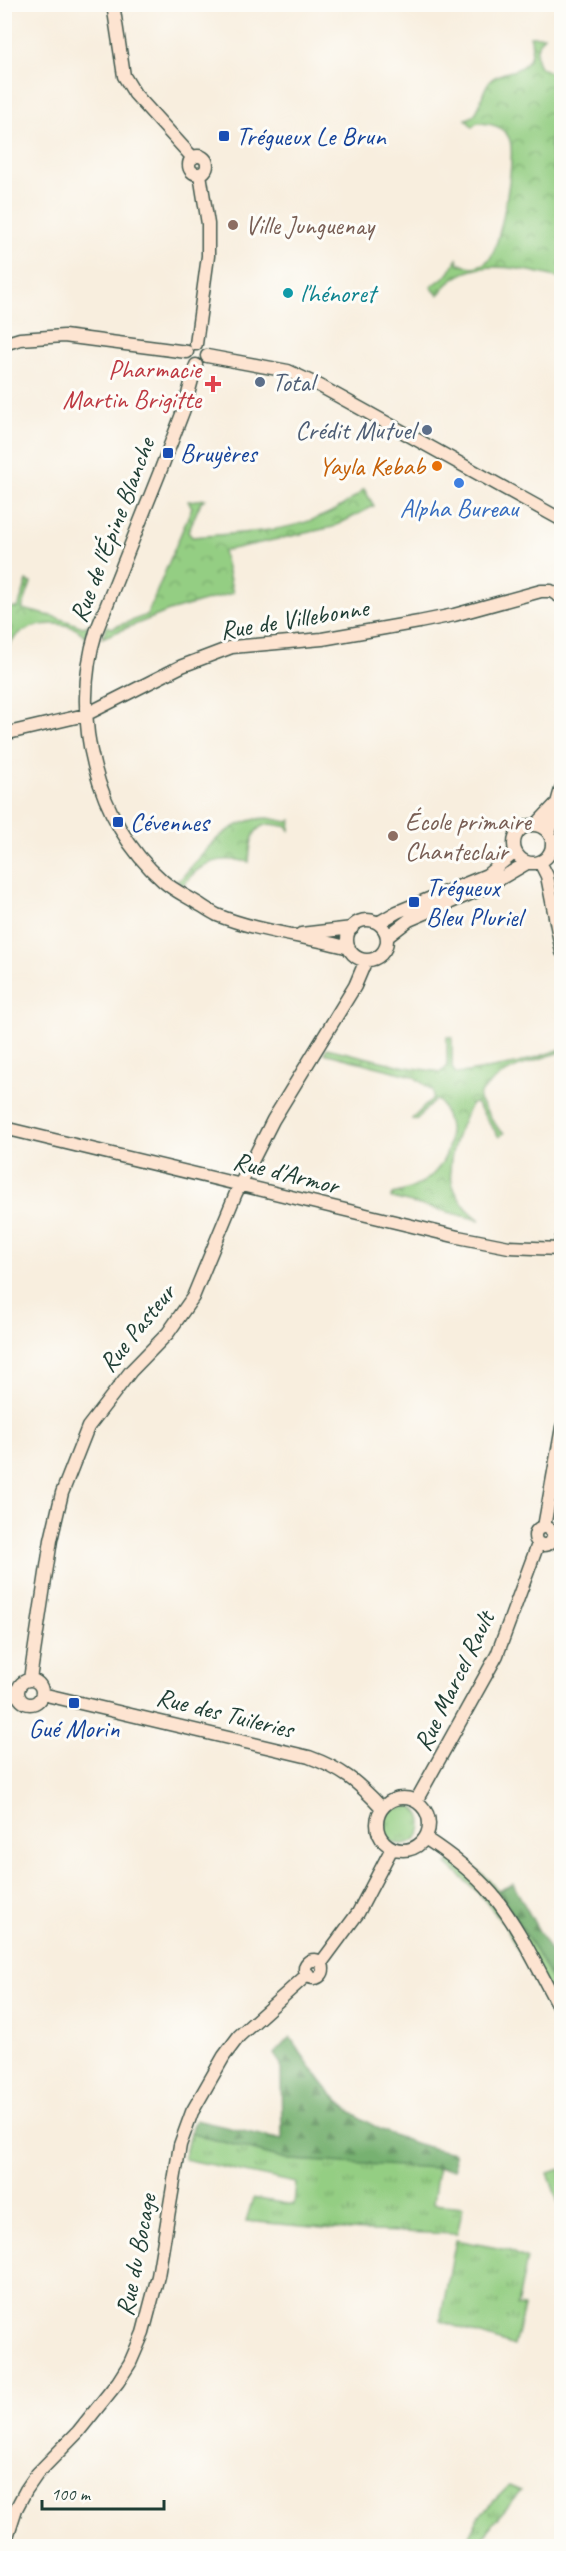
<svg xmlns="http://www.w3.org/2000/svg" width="566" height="2551" viewBox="0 0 566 2551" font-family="Caveat,sans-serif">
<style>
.grass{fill:url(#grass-tufts);stroke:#5a865c;stroke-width:1.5}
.forest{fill:url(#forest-firs);stroke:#4b7752;stroke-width:1.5}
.park{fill:url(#park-crowns);stroke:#5a865c;stroke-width:1.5}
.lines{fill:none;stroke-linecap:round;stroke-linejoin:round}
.secondary-casing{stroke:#40584e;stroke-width:15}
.secondary{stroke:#fde4d1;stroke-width:12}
.transit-dot{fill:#1a4fb4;stroke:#fdfcf7;stroke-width:2}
.education-dot{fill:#8d6e63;stroke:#fdfcf7;stroke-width:2}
.culture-dot{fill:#0f9aa8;stroke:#fdfcf7;stroke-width:2}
.service-dot{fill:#5c6f8a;stroke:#fdfcf7;stroke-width:2}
.health-dot{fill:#e0444e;stroke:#fdfcf7;stroke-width:2}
.food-dot{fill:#e8710a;stroke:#fdfcf7;stroke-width:2}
.shop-dot{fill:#3f7fe0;stroke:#fdfcf7;stroke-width:2}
.labels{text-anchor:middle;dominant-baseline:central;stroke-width:6;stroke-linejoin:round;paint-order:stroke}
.transit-label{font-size:26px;fill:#164399;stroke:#fdfcf7;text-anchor:start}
.education-label{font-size:26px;fill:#785e54;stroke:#fdfcf7;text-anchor:start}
.culture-label{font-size:26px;fill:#0d838f;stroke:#fdfcf7;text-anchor:start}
.health-label{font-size:26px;fill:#be3a42;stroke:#fdfcf7;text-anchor:end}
.service-label{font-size:26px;fill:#4e5e75;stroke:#fdfcf7;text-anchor:start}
.food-label{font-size:26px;fill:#c56008;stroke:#fdfcf7;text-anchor:end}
.shop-label{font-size:26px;fill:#366cbe;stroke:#fdfcf7}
.street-label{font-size:26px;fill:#1f3d34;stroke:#fdfcf7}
</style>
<defs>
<pattern id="grass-tufts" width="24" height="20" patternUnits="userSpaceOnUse" patternTransform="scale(1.5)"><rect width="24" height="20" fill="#94ce83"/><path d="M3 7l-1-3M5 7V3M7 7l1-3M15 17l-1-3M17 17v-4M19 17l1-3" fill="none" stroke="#78a86c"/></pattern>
<pattern id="forest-firs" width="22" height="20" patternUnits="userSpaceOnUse" patternTransform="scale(1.5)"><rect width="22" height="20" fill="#77b171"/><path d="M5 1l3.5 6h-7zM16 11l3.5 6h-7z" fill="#61915e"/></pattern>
<pattern id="park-crowns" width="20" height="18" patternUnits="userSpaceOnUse" patternTransform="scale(1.5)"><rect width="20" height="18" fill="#94ce83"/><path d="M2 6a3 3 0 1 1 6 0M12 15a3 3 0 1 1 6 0" fill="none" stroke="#78a86c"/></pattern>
</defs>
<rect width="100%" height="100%" fill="#fdfcf7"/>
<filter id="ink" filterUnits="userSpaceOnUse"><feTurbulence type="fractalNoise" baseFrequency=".0167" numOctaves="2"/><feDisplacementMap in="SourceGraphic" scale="12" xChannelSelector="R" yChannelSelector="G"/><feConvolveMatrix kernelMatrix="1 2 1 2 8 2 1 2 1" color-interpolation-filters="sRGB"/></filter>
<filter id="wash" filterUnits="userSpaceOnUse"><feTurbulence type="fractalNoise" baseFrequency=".008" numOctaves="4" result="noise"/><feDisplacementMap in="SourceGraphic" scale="24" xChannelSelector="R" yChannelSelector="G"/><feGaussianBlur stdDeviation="1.35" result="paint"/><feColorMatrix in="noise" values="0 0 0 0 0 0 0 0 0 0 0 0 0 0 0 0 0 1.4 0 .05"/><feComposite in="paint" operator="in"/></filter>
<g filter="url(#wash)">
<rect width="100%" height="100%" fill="#f8eede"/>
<path class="grass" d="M382 1824a20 20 0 1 1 40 0a20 20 0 1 1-40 0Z
M459,1853L492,1883L529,1939L561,1997V2030L504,1924L478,1892L447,1864Z
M190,2133L290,2160L438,2166L433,2204L463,2207L457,2234L345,2230L246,2221L253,2198L294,2205L296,2183L184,2159Z
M561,2169V2211L548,2173Z
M456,2240L508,2250L527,2259L517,2306L524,2307L514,2346L440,2321Z
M509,2486L521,2491L493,2523L479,2546H464L479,2516Z"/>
<path class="forest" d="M513,1884L561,1971V1997L529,1939L498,1891Z
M290,2037C302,2055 314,2073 328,2090C359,2126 408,2144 454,2153L455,2169L290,2160L190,2133L196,2120L282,2140L281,2064L274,2054Z"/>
<path class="park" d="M530,36H544C535,45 534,59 541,68L561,77V101L550,142L552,161L561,198V278C519,269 468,252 438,295L431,287L449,273L457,259L458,263C469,269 483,268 491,257C501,241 517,154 509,138C503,126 490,123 477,123L472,127L466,119C483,115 479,92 490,81C500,70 518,74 527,62C532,56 533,43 530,36Z
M364,489L374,506L333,527L223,551L233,593L169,611L102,638L107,626L112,628L147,615L192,507L188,501L205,499L201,502L188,532L192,537C254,531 316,534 364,489Z
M27,581L31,583L22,609L55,617L83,627L89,625L85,637C69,613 3,623 6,660L5,648L11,627L5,621V607L18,608Z
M268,818L288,822L291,820L290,830C286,825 283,826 277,825C252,820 250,844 249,862C220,856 201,861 183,885L177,880L181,879C205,850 227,819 268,818Z
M447,1037H452V1068L456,1074L516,1064L561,1049V1052C531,1062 502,1068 480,1094L479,1100L500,1131L504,1133L499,1137L476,1103L471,1104C450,1148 434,1186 480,1220L391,1198L392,1194C438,1186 465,1146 440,1102L435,1100L416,1120L412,1119L433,1098V1091L413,1076L324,1053L327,1048L406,1067L441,1072L447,1067Z"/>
</g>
<g filter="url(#ink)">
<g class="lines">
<defs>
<path id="secondary" d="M113,4L124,76L135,94L193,158
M189 165a9 9 0 1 1 18 0a9 9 0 1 1-18 0Z
M4,344L20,339L64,336L187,352
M196,344L208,256V224L200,174
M207,356L288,371L320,386L562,520
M196,365L184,409L161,469L96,632C70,716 95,822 163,881C172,889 184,895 194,901C201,905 209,911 217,915C259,932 306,936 349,948
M4,734L85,715L182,666L232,647L322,639L419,622L454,615L541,591H551L562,598
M514 844a19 19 0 1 1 38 0a19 19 0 1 1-38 0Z
M536,825L555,805
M549,833C555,817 556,802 562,787
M540,862L547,876L562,952
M347 940a20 20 0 1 1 40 0a20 20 0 1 1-40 0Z
M378,923L397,912L487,875L515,852
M301,934L352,928
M387,937L409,920L486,887L527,863
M4,1128L458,1237L509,1247L559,1249
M562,1237L559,1249L562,1259
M535 1536a9 9 0 1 1 18 0a9 9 0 1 1-18 0Z
M544,1527L562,1427
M30,1679L51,1540L62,1493L88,1427L131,1371L168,1333L193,1297L236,1193L273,1120L355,986L366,960
M18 1692a12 12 0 1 1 24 0a12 12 0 1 1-24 0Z
M42,1694L309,1757C342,1769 358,1782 382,1808
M377 1824a26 26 0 1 1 52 0a26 26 0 1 1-52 0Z
M416,1801L497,1655L538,1544
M425,1838C448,1853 474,1873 492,1894C521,1929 540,1974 562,2013
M305 1969a9 9 0 1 1 18 0a9 9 0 1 1-18 0Z
M321,1963L358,1913L392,1848
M4,2546L16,2509L26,2490L37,2474L78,2432L118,2382L130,2363L143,2333L158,2276L180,2145L192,2112L224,2056L239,2036L308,1974"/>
</defs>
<use href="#secondary" class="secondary-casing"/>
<use href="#secondary" class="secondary"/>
</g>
</g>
<g class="transit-dot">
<rect x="218" y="130" width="12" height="12" rx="3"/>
<rect x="162" y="447" width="12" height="12" rx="3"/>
<rect x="112" y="816" width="12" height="12" rx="3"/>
<rect x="408" y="896" width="12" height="12" rx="3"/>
<rect x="68" y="1697" width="12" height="12" rx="3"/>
</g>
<g class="education-dot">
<circle cx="233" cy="225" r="6"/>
<circle cx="393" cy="836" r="6"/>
</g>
<circle class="culture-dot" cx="288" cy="293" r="6"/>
<g class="service-dot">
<circle cx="260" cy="382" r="6"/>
<circle cx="427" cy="430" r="6"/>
</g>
<path class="health-dot" d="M210 375h6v6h6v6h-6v6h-6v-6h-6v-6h6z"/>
<circle class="food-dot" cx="437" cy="466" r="6"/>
<circle class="shop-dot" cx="459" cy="483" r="6"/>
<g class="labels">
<g class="transit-label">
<text x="236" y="136">Trégueux Le Brun</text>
<text x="180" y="453">Bruyères</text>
<text x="130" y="822">Cévennes</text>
<text x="426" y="887">Trégueux<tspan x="426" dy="30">Bleu Pluriel</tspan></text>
<text x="74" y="1728" text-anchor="middle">Gué Morin</text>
</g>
<g class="education-label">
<text x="245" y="225">Ville Junguenay</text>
<text x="405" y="821">École primaire<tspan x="405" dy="30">Chanteclair</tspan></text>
</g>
<g class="culture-label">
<text x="300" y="293">l'hénoret</text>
</g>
<g class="health-label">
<text x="201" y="369">Pharmacie<tspan x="201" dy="30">Martin Brigitte</tspan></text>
</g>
<g class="service-label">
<text x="272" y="382">Total</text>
<text x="415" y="430" text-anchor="end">Crédit Mutuel</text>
</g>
<g class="food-label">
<text x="425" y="466">Yayla Kebab</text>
</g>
<g class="shop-label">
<text x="459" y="508">Alpha Bureau</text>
</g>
<g class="street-label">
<text transform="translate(112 530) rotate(-69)">Rue de l'Épine Blanche</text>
<text transform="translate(294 619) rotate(-9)">Rue de Villebonne</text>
<text transform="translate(286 1173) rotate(14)">Rue d'Armor</text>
<text transform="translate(137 1328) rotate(-51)">Rue Pasteur</text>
<text transform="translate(454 1681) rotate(-64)">Rue Marcel Rault</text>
<text transform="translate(225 1713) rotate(14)">Rue des Tuileries</text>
<text transform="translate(136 2255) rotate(-79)">Rue du Bocage</text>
</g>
</g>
<rect width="566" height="2551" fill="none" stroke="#fdfcf7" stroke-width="24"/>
<path d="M42 2500v9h122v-9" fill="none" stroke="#1f3d34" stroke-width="3"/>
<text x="51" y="2500" font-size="18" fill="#1f3d34" stroke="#fdfcf7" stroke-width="4.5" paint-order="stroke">100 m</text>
</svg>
